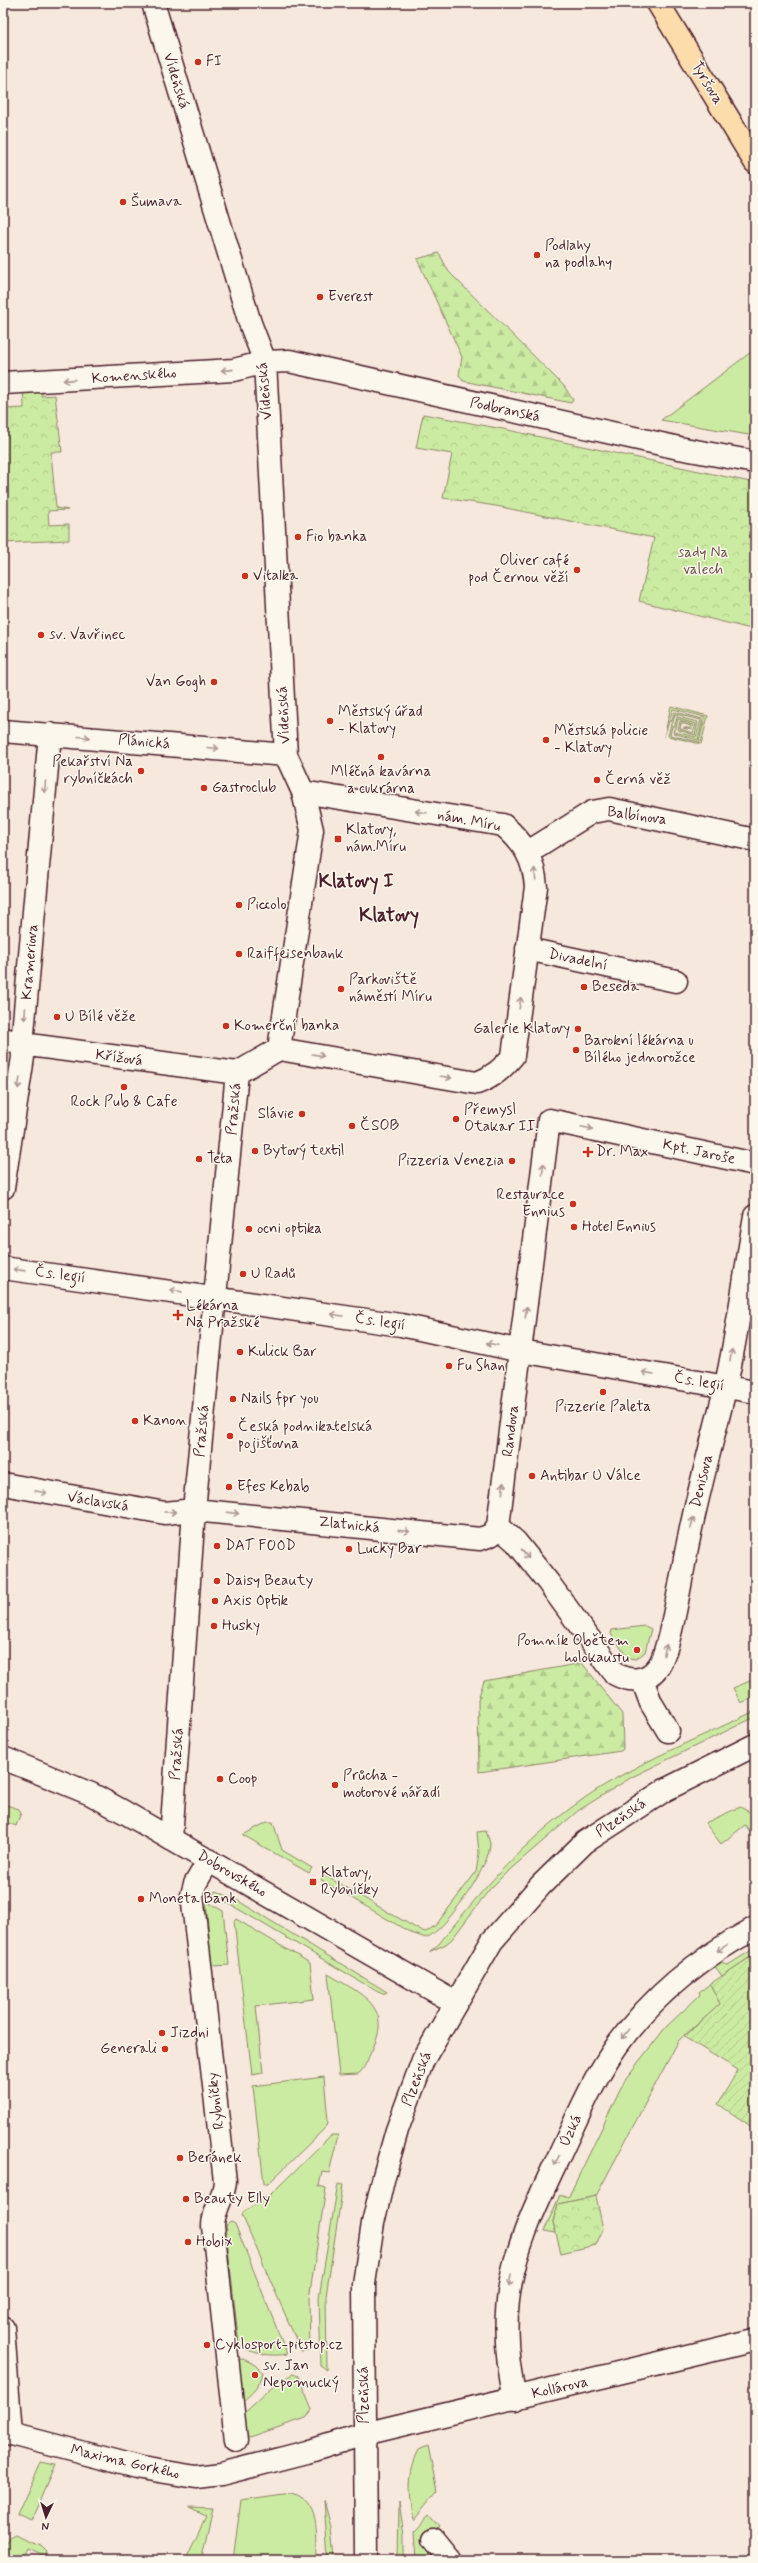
<svg xmlns="http://www.w3.org/2000/svg" width="758" height="2563" viewBox="0 0 758 2563" font-family="Mynerve,sans-serif">
<style>
.grass{fill:#cceba2;stroke:#8b8566}
.forest{fill:url(#forest-firs);stroke:#8b8566}
.park{fill:url(#park-crowns);stroke:#8b8566}
.garden{fill:url(#garden-furrows);stroke:#8b8566}
.lines{fill:none;stroke-linecap:round;stroke-linejoin:round}
.street-casing{stroke:#4a1f2b;stroke-width:25}
.secondary-casing{stroke:#4a1f2b;stroke-width:25}
.primary-casing{stroke:#4a1f2b;stroke-width:25}
.street{stroke:#fbf7ec;stroke-width:22}
.secondary{stroke:#fbf7ec;stroke-width:22}
.primary{stroke:#fddcac;stroke-width:22}
.oneway{stroke:#ab9695}
.poi-dot{fill:#c8321e;stroke:#fbf7ec;stroke-width:1.5}
.labels{text-anchor:middle;dominant-baseline:central;stroke-width:3;stroke-linejoin:round;paint-order:stroke}
.poi-label{font-size:15px;fill:#4a1f2b;stroke:#fbf7ec;text-anchor:start}
.street-label{font-size:15px;fill:#4a1f2b;stroke:#fbf7ec}
.park-label{font-size:15px;fill:#6a5249;stroke:#fbf7ec}
.district-label{font-size:19px;font-weight:bold;fill:#4a1f2b;stroke:#fbf7ec}
</style>
<defs>
<pattern id="forest-firs" width="22" height="20" patternUnits="userSpaceOnUse"><rect width="22" height="20" fill="#cceba2"/><path d="M5 1l3.5 6h-7zM16 11l3.5 6h-7z" fill="#b1c98c"/></pattern>
<pattern id="park-crowns" width="20" height="18" patternUnits="userSpaceOnUse"><rect width="20" height="18" fill="#cceba2"/><path d="M2 6a3 3 0 1 1 6 0M12 15a3 3 0 1 1 6 0" fill="none" stroke="#b1c98c"/></pattern>
<pattern id="garden-furrows" width="10" height="10" patternUnits="userSpaceOnUse"><rect width="10" height="10" fill="#cceba2"/><path d="M-1 1l2-2M0 10L10 0M9 11l2-2" fill="none" stroke="#b1c98c"/></pattern>
</defs>
<rect width="100%" height="100%" fill="#f7e8dd"/>
<filter id="ink" filterUnits="userSpaceOnUse"><feTurbulence type="fractalNoise" baseFrequency=".025" numOctaves="2"/><feDisplacementMap in="SourceGraphic" scale="8" xChannelSelector="R" yChannelSelector="G"/><feConvolveMatrix kernelMatrix="1 2 1 2 8 2 1 2 1" color-interpolation-filters="sRGB"/></filter>
<g filter="url(#ink)">
<path class="grass" d="M755,349V436L661,420Z
M671,706L708,716L701,744L668,736L674,712L703,719L698,740L673,733L677,717L698,722L695,735L678,730L680,721L693,725L692,730L683,728H690L691,726L681,723L680,729L693,733L696,724L678,719L675,732L696,737L701,720L675,714L670,735L699,742L705,717L673,709L664,737Z
M645,1626L651,1629L645,1652L636,1659L628,1658L611,1634L612,1630Z
M755,1679V1697L741,1703L733,1688Z
M755,1711V1717L632,1777L579,1810L506,1873L489,1890L452,1939L446,1944L429,1952L439,1944C487,1883 532,1832 598,1789C648,1758 703,1736 755,1711Z
M3,1804L19,1809L21,1813L16,1826L3,1821Z
M740,1807L755,1815V1838L745,1825L721,1844L705,1823Z
M267,1822H273L282,1850L312,1868L309,1873L243,1835Z
M486,1831C487,1835 489,1839 490,1843C491,1865 446,1930 426,1938L411,1933L321,1880L324,1875L421,1931L426,1932L436,1925L476,1872L479,1853L477,1832Z
M217,1891L240,1902L387,1992L383,1994L378,1992L211,1893Z
M206,1901L223,1911L229,1965L215,1966L211,1964Z
M236,1919L310,1963L314,1999L256,2006L263,2073L252,2075L234,1921Z
M755,1948V1954L722,1976L714,1965L717,1962L728,1965Z
M328,1974C361,1994 394,2006 372,2050C368,2058 365,2069 358,2074L339,2075Z
M710,1984L721,2004L679,2040L596,2196L558,2204L553,2222L556,2233L544,2231L560,2195L568,2198L626,2078L666,2027L700,1995L699,1992Z
M324,2077L328,2121L327,2126L268,2184H264L253,2086Z
M331,2135H338L329,2173L322,2172L319,2186L326,2188L309,2299L310,2350L301,2351L242,2215L243,2212L270,2195Z
M338,2184L343,2185L326,2296L327,2370L321,2366L319,2297Z
M231,2222L235,2224L287,2354C271,2357 252,2354 239,2345L227,2239H222L221,2234L227,2233L226,2225Z
M243,2359L256,2365L263,2372C261,2386 252,2393 242,2402L235,2360Z
M293,2374L298,2376L312,2410L306,2418L250,2437L244,2434L240,2417L279,2381Z
M428,2446L437,2491L414,2519C409,2495 407,2472 419,2450Z
M41,2462L55,2465L31,2521L17,2515Z
M291,2493C321,2500 316,2535 317,2560H233L241,2500Z
M324,2500L331,2527L334,2560H328Z
M399,2503L404,2534V2560H398Z
M189,2508L213,2509L201,2560L187,2556L206,2516Z
M429,2514L439,2526L423,2544L437,2560H416L414,2530Z
M15,2535L42,2547L47,2552L45,2557L27,2549L22,2560H3C3,2548 3,2540 15,2535Z"/>
<path class="forest" d="M439,253L449,272L564,386L573,400L571,403L463,381L459,375L462,357L417,259Z
M582,1663L622,1714L623,1749L621,1751L479,1772L478,1699L484,1681Z"/>
<path class="park" d="M23,382L45,389L41,396L55,395L62,452H51L56,508L68,510L48,511L49,525L69,524V540L3,543V409L24,408Z
M423,414L503,429L755,483V630L639,601L654,538L496,506L443,498L452,454L416,448Z
M596,2196L603,2229L596,2245L561,2253L553,2222L558,2204Z"/>
<path class="garden" d="M755,1954V1977L752,1978L755,1994V2129L718,2104L738,2070L684,2037L720,2004L710,1984Z"/>
<g class="lines">
<defs>
<path id="street" d="M153,3L250,323L265,362L286,755L303,792L312,830L279,1049
M3,383L234,370L265,362L289,361L679,448L755,462
M3,731L286,755
M528,852L592,812L609,809L755,840
M527,949L676,981
M3,1039L22,1044L237,1073
M279,1049L477,1083C493,1077 502,1069 513,1056L536,887C534,859 524,843 503,825L303,792
M3,1188L23,1057L22,1044L50,734
M3,1268L401,1325L521,1351L755,1392
M3,1484L165,1513L194,1510L480,1539L491,1535L498,1526
M498,1526L516,1542L548,1582L615,1674C630,1682 647,1682 658,1667C671,1650 683,1564 689,1538C699,1488 713,1439 725,1389C738,1332 745,1273 755,1216
M498,1526L549,1120L755,1164
M642,1679L651,1703L668,1731
M171,1839L194,1510L237,1073L279,1049
M209,1860L195,1884L192,1895L225,2181C224,2199 213,2210 213,2226L236,2440
M3,2328L11,2434
M515,2399C493,2297 516,2246 559,2156C572,2129 584,2100 599,2074C635,2010 690,1963 755,1928
M364,2434L755,2340
M432,2539L449,2560"/>
<path id="secondary" d="M3,1758L91,1794L124,1812L454,2002
M3,2432L141,2468L196,2477L221,2474L307,2452L364,2434
M366,2560L364,2284L373,2223L384,2176L397,2130L423,2060L492,1941L541,1885L585,1842L665,1790L755,1745"/>
<path id="primary" d="M658,3L755,162"/>
</defs>
<use href="#street" class="street-casing"/>
<use href="#secondary" class="secondary-casing"/>
<use href="#primary" class="primary-casing"/>
<use href="#street" class="street"/>
<use href="#secondary" class="secondary"/>
<use href="#primary" class="primary"/>
</g>
<defs><path id="oneway-shaft" d="M-6 0H5M1.5-3L5.5 0L1.5 3" fill="none" stroke-width="1.6" stroke-linecap="round" stroke-linejoin="round"/></defs>
<g class="oneway">
<use href="#oneway-shaft" transform="translate(227 370) rotate(176)"/>
<use href="#oneway-shaft" transform="translate(69 380) rotate(176)"/>
<use href="#oneway-shaft" transform="translate(84 737) rotate(5)"/>
<use href="#oneway-shaft" transform="translate(213 748) rotate(5)"/>
<use href="#oneway-shaft" transform="translate(45 787) rotate(95)"/>
<use href="#oneway-shaft" transform="translate(421 812) rotate(-171)"/>
<use href="#oneway-shaft" transform="translate(535 874) rotate(-97)"/>
<use href="#oneway-shaft" transform="translate(520 1003) rotate(-82)"/>
<use href="#oneway-shaft" transform="translate(25 1014) rotate(95)"/>
<use href="#oneway-shaft" transform="translate(318 1055) rotate(10)"/>
<use href="#oneway-shaft" transform="translate(446 1077) rotate(10)"/>
<use href="#oneway-shaft" transform="translate(19 1083) rotate(99)"/>
<use href="#oneway-shaft" transform="translate(587 1128) rotate(12)"/>
<use href="#oneway-shaft" transform="translate(543 1169) rotate(-83)"/>
<use href="#oneway-shaft" transform="translate(19 1270) rotate(-172)"/>
<use href="#oneway-shaft" transform="translate(176 1291) rotate(-172)"/>
<use href="#oneway-shaft" transform="translate(526 1312) rotate(-83)"/>
<use href="#oneway-shaft" transform="translate(337 1315) rotate(-171)"/>
<use href="#oneway-shaft" transform="translate(492 1344) rotate(-168)"/>
<use href="#oneway-shaft" transform="translate(731 1355) rotate(-80)"/>
<use href="#oneway-shaft" transform="translate(648 1373) rotate(-170)"/>
<use href="#oneway-shaft" transform="translate(503 1488) rotate(-83)"/>
<use href="#oneway-shaft" transform="translate(41 1492) rotate(12)"/>
<use href="#oneway-shaft" transform="translate(170 1512)"/>
<use href="#oneway-shaft" transform="translate(233 1513) rotate(6)"/>
<use href="#oneway-shaft" transform="translate(692 1523) rotate(-77)"/>
<use href="#oneway-shaft" transform="translate(404 1531) rotate(6)"/>
<use href="#oneway-shaft" transform="translate(525 1554) rotate(51)"/>
<use href="#oneway-shaft" transform="translate(665 1650) rotate(-76)"/>
<use href="#oneway-shaft" transform="translate(722 1948) rotate(148)"/>
<use href="#oneway-shaft" transform="translate(625 2034) rotate(127)"/>
<use href="#oneway-shaft" transform="translate(557 2160) rotate(115)"/>
<use href="#oneway-shaft" transform="translate(510 2281) rotate(100)"/>
</g>
</g>
<g class="poi-dot">
<circle cx="198" cy="62" r="4"/>
<circle cx="123" cy="202" r="4"/>
<circle cx="537" cy="255" r="4"/>
<circle cx="320" cy="297" r="4"/>
<circle cx="298" cy="537" r="4"/>
<circle cx="577" cy="570" r="4"/>
<circle cx="245" cy="576" r="4"/>
<circle cx="41" cy="635" r="4"/>
<circle cx="214" cy="682" r="4"/>
<circle cx="330" cy="721" r="4"/>
<circle cx="546" cy="740" r="4"/>
<circle cx="381" cy="757" r="4"/>
<circle cx="141" cy="771" r="4"/>
<circle cx="597" cy="780" r="4"/>
<circle cx="204" cy="788" r="4"/>
<rect x="334" y="835" width="8" height="8" rx="2"/>
<circle cx="239" cy="905" r="4"/>
<circle cx="239" cy="954" r="4"/>
<circle cx="584" cy="987" r="4"/>
<circle cx="341" cy="989" r="4"/>
<circle cx="57" cy="1017" r="4"/>
<circle cx="226" cy="1026" r="4"/>
<circle cx="578" cy="1029" r="4"/>
<circle cx="576" cy="1050" r="4"/>
<circle cx="124" cy="1087" r="4"/>
<circle cx="302" cy="1114" r="4"/>
<circle cx="456" cy="1119" r="4"/>
<circle cx="352" cy="1126" r="4"/>
<circle cx="255" cy="1151" r="4"/>
<path d="M586 1146h4v4h4v4h-4v4h-4v-4h-4v-4h4z"/>
<circle cx="199" cy="1159" r="4"/>
<circle cx="512" cy="1161" r="4"/>
<circle cx="573" cy="1204" r="4"/>
<circle cx="574" cy="1227" r="4"/>
<circle cx="249" cy="1229" r="4"/>
<circle cx="243" cy="1274" r="4"/>
<path d="M176 1309h4v4h4v4h-4v4h-4v-4h-4v-4h4z"/>
<circle cx="240" cy="1352" r="4"/>
<circle cx="449" cy="1366" r="4"/>
<circle cx="603" cy="1392" r="4"/>
<circle cx="233" cy="1399" r="4"/>
<circle cx="135" cy="1421" r="4"/>
<circle cx="230" cy="1436" r="4"/>
<circle cx="532" cy="1476" r="4"/>
<circle cx="229" cy="1487" r="4"/>
<circle cx="217" cy="1546" r="4"/>
<circle cx="349" cy="1549" r="4"/>
<circle cx="217" cy="1581" r="4"/>
<circle cx="215" cy="1601" r="4"/>
<circle cx="214" cy="1626" r="4"/>
<circle cx="637" cy="1650" r="4"/>
<circle cx="220" cy="1779" r="4"/>
<circle cx="335" cy="1785" r="4"/>
<rect x="309" y="1878" width="8" height="8" rx="2"/>
<circle cx="141" cy="1899" r="4"/>
<circle cx="162" cy="2033" r="4"/>
<circle cx="165" cy="2049" r="4"/>
<circle cx="180" cy="2158" r="4"/>
<circle cx="186" cy="2199" r="4"/>
<circle cx="188" cy="2242" r="4"/>
<circle cx="207" cy="2345" r="4"/>
<circle cx="255" cy="2375" r="4"/>
</g>
<g class="labels">
<g class="poi-label">
<text x="206" y="62">FI</text>
<text x="131" y="202">Šumava</text>
<text x="545" y="246">Podlahy<tspan x="545" dy="17">na podlahy</tspan></text>
<text x="328" y="297">Everest</text>
<text x="306" y="537">Fio banka</text>
<text x="569" y="561" text-anchor="end">Oliver café<tspan x="569" dy="17">pod Černou věží</tspan></text>
<text x="253" y="576">Vitalka</text>
<text x="49" y="635">sv. Vavřinec</text>
<text x="206" y="682" text-anchor="end">Van Gogh</text>
<text x="338" y="712">Městský úřad<tspan x="338" dy="17">- Klatovy</tspan></text>
<text x="554" y="731">Městská policie<tspan x="554" dy="17">- Klatovy</tspan></text>
<text x="133" y="762" text-anchor="end">Pekařství Na<tspan x="133" dy="17">rybníčkách</tspan></text>
<text x="381" y="772" text-anchor="middle">Mléčná kavárna<tspan x="381" dy="17">a cukrárna</tspan></text>
<text x="605" y="780">Černá věž</text>
<text x="212" y="788">Gastroclub</text>
<text x="346" y="830">Klatovy,<tspan x="346" dy="17">nám.Míru</tspan></text>
<text x="247" y="905">Piccolo</text>
<text x="247" y="954">Raiffeisenbank</text>
<text x="349" y="980">Parkoviště<tspan x="349" dy="17">náměstí Míru</tspan></text>
<text x="592" y="987">Beseda</text>
<text x="65" y="1017">U Bílé věže</text>
<text x="234" y="1026">Komerční banka</text>
<text x="570" y="1029" text-anchor="end">Galerie Klatovy</text>
<text x="584" y="1041">Barokní lékárna u<tspan x="584" dy="17">Bílého jednorožce</tspan></text>
<text x="124" y="1102" text-anchor="middle">Rock Pub &amp; Cafe</text>
<text x="464" y="1110">Přemysl<tspan x="464" dy="17">Otakar II.</tspan></text>
<text x="294" y="1114" text-anchor="end">Slávie</text>
<text x="360" y="1126">ČSOB</text>
<text x="263" y="1151">Bytový textil</text>
<text x="596" y="1152">Dr. Max</text>
<text x="207" y="1159">Teta</text>
<text x="504" y="1161" text-anchor="end">Pizzeria Venezia</text>
<text x="565" y="1195" text-anchor="end">Restaurace<tspan x="565" dy="17">Ennius</tspan></text>
<text x="582" y="1227">Hotel Ennius</text>
<text x="257" y="1229">ocni optika</text>
<text x="251" y="1274">U Radů</text>
<text x="186" y="1306">Lékárna<tspan x="186" dy="17">Na Pražské</tspan></text>
<text x="248" y="1352">Kulick Bar</text>
<text x="457" y="1366">Fu Shan</text>
<text x="241" y="1399">Nails fpr you</text>
<text x="603" y="1407" text-anchor="middle">Pizzerie Paleta</text>
<text x="143" y="1421">Kanon</text>
<text x="238" y="1427">Česká podnikatelská<tspan x="238" dy="17">pojišťovna</tspan></text>
<text x="540" y="1476">Antibar U Válce</text>
<text x="237" y="1487">Efes Kebab</text>
<text x="225" y="1546">DAT FOOD</text>
<text x="357" y="1549">Lucky Bar</text>
<text x="225" y="1581">Daisy Beauty</text>
<text x="223" y="1601">Axis Optik</text>
<text x="222" y="1626">Husky</text>
<text x="629" y="1641" text-anchor="end">Pomník Obětem<tspan x="629" dy="17">holokaustu</tspan></text>
<text x="343" y="1776">Průcha -<tspan x="343" dy="17">motorové nářadí</tspan></text>
<text x="228" y="1779">Coop</text>
<text x="321" y="1873">Klatovy,<tspan x="321" dy="17">Rybníčky</tspan></text>
<text x="149" y="1899">Moneta Bank</text>
<text x="170" y="2033">Jizdni</text>
<text x="157" y="2049" text-anchor="end">Generali</text>
<text x="188" y="2158">Beránek</text>
<text x="194" y="2199">Beauty Elly</text>
<text x="196" y="2242">Hobix</text>
<text x="215" y="2345">Cyklosport-pitstop.cz</text>
<text x="263" y="2366">sv. Jan<tspan x="263" dy="17">Nepomucký</tspan></text>
</g>
<g class="street-label">
<text transform="translate(176 81) rotate(73)">Vídeňská</text>
<text transform="translate(707 83) rotate(59)">Tyršova</text>
<text transform="translate(134 376) rotate(-4)">Komenského</text>
<text transform="translate(265 391) rotate(-95)">Vídeňská</text>
<text transform="translate(505 410) rotate(12)">Podbranská</text>
<text transform="translate(284 715) rotate(-93)">Vídeňská</text>
<text transform="translate(144 742) rotate(5)">Plánická</text>
<text transform="translate(637 816) rotate(8)">Balbínova</text>
<text transform="translate(469 821) rotate(11)">nám. Míru</text>
<text transform="translate(578 960) rotate(12)">Divadelní</text>
<text transform="translate(30 962) rotate(-85)">Krameriova</text>
<text transform="translate(119 1058) rotate(8)">Křížová</text>
<text transform="translate(234 1109) rotate(-85)">Pražská</text>
<text transform="translate(699 1152) rotate(12)">Kpt. Jaroše</text>
<text transform="translate(60 1275) rotate(8)">Čs. legií</text>
<text transform="translate(380 1322) rotate(9)">Čs. legií</text>
<text transform="translate(699 1382) rotate(10)">Čs. legií</text>
<text transform="translate(202 1431) rotate(-85)">Pražská</text>
<text transform="translate(511 1431) rotate(-83)">Randova</text>
<text transform="translate(702 1481) rotate(-76)">Denisova</text>
<text transform="translate(98 1502) rotate(9)">Václavská</text>
<text transform="translate(349 1525) rotate(6)">Zlatnická</text>
<text transform="translate(177 1754) rotate(-86)">Pražská</text>
<text transform="translate(621 1818) rotate(-34)">Plzeňská</text>
<text transform="translate(232 1874) rotate(30)">Dobrovského</text>
<text transform="translate(417 2079) rotate(-68)">Plzeňská</text>
<text transform="translate(216 2101) rotate(-97)">Rybníčky</text>
<text transform="translate(571 2131) rotate(-65)">Úzká</text>
<text transform="translate(560 2388) rotate(-13)">Kollárova</text>
<text transform="translate(364 2395) rotate(-90)">Plzeňská</text>
<text transform="translate(125 2462) rotate(13)">Maxima Gorkého</text>
</g>
<g class="park-label">
<text x="703" y="553">sady Na<tspan x="703" dy="17">valech</tspan></text>
</g>
<g class="district-label">
<text x="356" y="881">Klatovy I</text>
<text x="389" y="915">Klatovy</text>
</g>
</g>
<rect width="758" height="2563" fill="none" stroke="#fbf7ec" stroke-width="16"/>
<rect x="8" y="8" width="742" height="2547" fill="none" stroke="#4a1f2b" stroke-width="1.5" filter="url(#ink)"/>
<g transform="translate(46 2517) rotate(184)" stroke="#fbf7ec" stroke-width="3" paint-order="stroke">
<path d="M0-3L7 15L0 10L-7 15Z" fill="#4a1f2b"/>
<text y="-6" font-size="11" font-weight="bold" text-anchor="middle" fill="#4a1f2b">N</text>
</g>
</svg>
